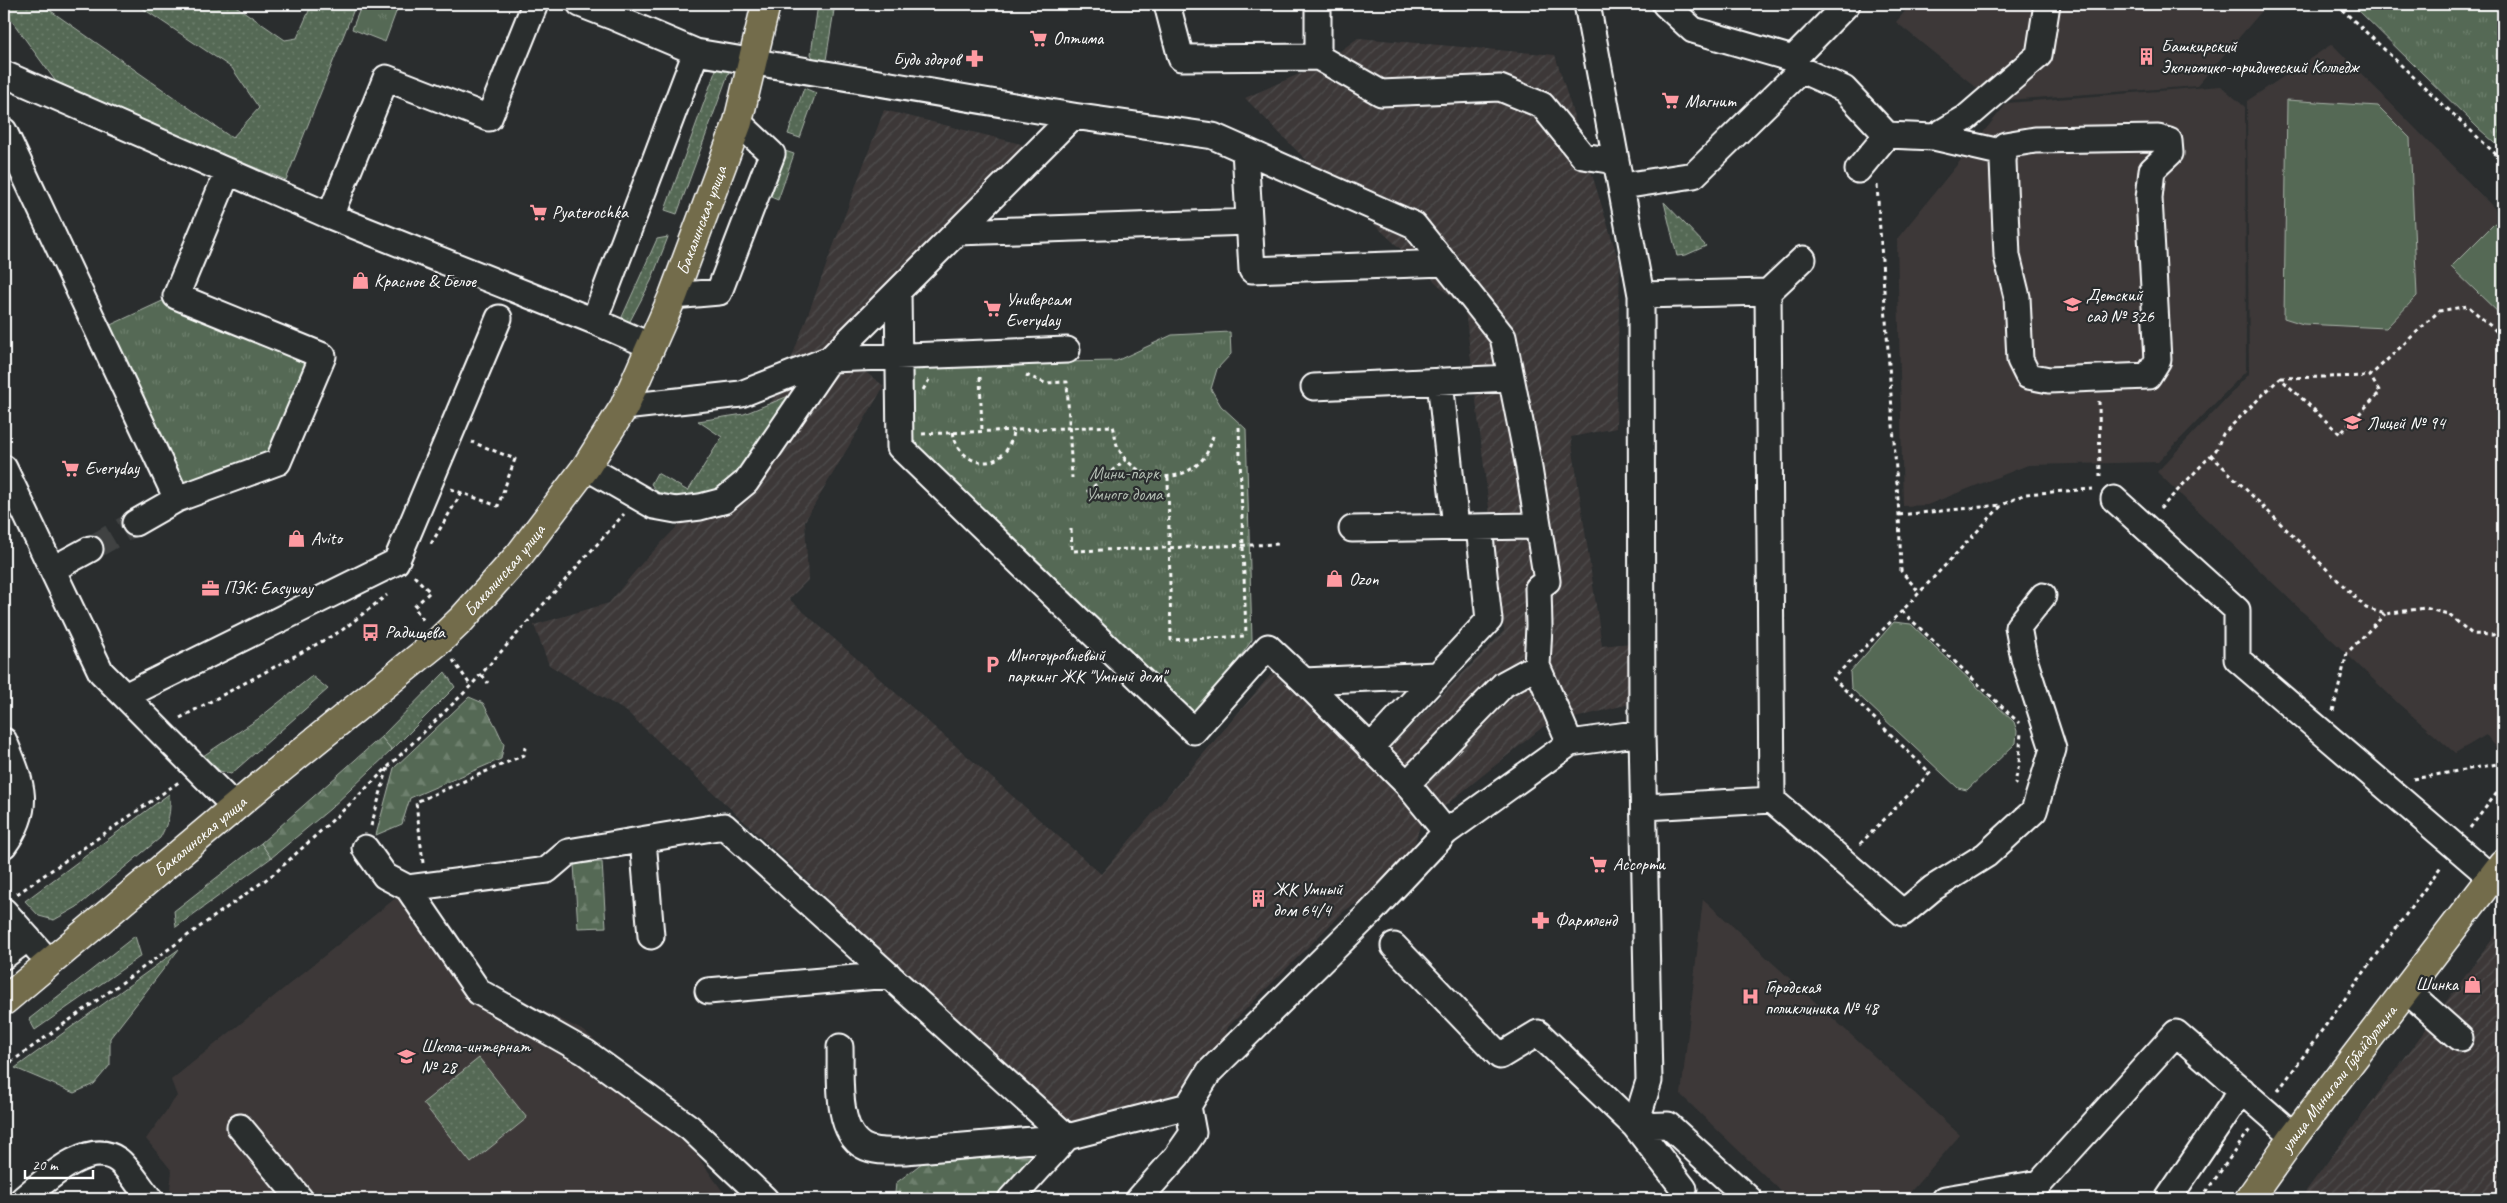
<svg xmlns="http://www.w3.org/2000/svg" width="2507" height="1203" viewBox="0 0 2507 1203" font-family="Caveat,sans-serif">
<style>
.built{fill:#3d3939}
.industrial{fill:url(#industrial-furrows)}
.grass{fill:url(#grass-dots);stroke:#aab4aa}
.forest{fill:url(#forest-firs);stroke:#aab4aa}
.park{fill:url(#park-tufts);stroke:#aab4aa}
.garden{fill:#556954;stroke:#aab4aa}
.lines{fill:none;stroke-linecap:round;stroke-linejoin:round}
.minor-tunnel{stroke:#3f4243;stroke-width:25;stroke-dasharray:25 12;stroke-linecap:butt}
.minor-casing{stroke:#fff;stroke-width:29}
.major-casing{stroke:#fff;stroke-width:31}
.path{stroke:#fff;stroke-width:3;stroke-dasharray:4 4;stroke-linecap:butt}
.minor{stroke:#2a2d2e;stroke-width:25}
.major{stroke:#736c4b;stroke-width:28}
.labels{text-anchor:middle;dominant-baseline:central;stroke-width:4.5;stroke-linejoin:round;paint-order:stroke}
.poi-label{font-size:18px;fill:#fff;stroke:#2a2d2e;text-anchor:start}
.street-label{font-size:18px;fill:#fff;stroke:#2a2d2e}
.park-label{font-size:18px;fill:#b2bcb2;stroke:#2a2d2e}
</style>
<defs>
<pattern id="industrial-furrows" width="10" height="10" patternUnits="userSpaceOnUse" patternTransform="scale(1.25)"><rect width="10" height="10" fill="#3d3939"/><path d="M-1 1l2-2M0 10L10 0M9 11l2-2" fill="none" stroke="#504d4d"/></pattern>
<pattern id="grass-dots" width="8" height="8" patternUnits="userSpaceOnUse" patternTransform="scale(1.25)"><rect width="8" height="8" fill="#556954"/><path d="M2 2h.1M6 6h.1" fill="none" stroke="#6e806e" stroke-width="1.8" stroke-linecap="round"/></pattern>
<pattern id="forest-firs" width="22" height="20" patternUnits="userSpaceOnUse" patternTransform="scale(1.25)"><rect width="22" height="20" fill="#556954"/><path d="M5 1l3.5 6h-7zM16 11l3.5 6h-7z" fill="#6e806e"/></pattern>
<pattern id="park-tufts" width="24" height="20" patternUnits="userSpaceOnUse" patternTransform="scale(1.25)"><rect width="24" height="20" fill="#556954"/><path d="M3 7l-1-3M5 7V3M7 7l1-3M15 17l-1-3M17 17v-4M19 17l1-3" fill="none" stroke="#6e806e"/></pattern>
</defs>
<rect width="100%" height="100%" fill="#2a2d2e"/>
<filter id="ink" filterUnits="userSpaceOnUse"><feTurbulence type="fractalNoise" baseFrequency=".02" numOctaves="2"/><feDisplacementMap in="SourceGraphic" scale="10" xChannelSelector="R" yChannelSelector="G"/><feConvolveMatrix kernelMatrix="1 2 1 2 8 2 1 2 1" color-interpolation-filters="sRGB"/></filter>
<g filter="url(#ink)">
<path class="built" d="M1911,4H2268L2197,86L1993,101L1896,22Z
M2332,44L2503,217V743L2498,749L2486,735L2455,753L2400,705L2157,472L2249,374L2247,101Z
M2221,86L2245,107L2246,371L2158,462L2028,465L1927,505L1903,506L1897,239L2007,103Z
M408,888L467,973L584,1031L647,1085L728,1199H178L170,1189L172,1171L146,1139L177,1096L171,1080Z
M1703,899L1960,1135L1906,1197L1889,1199H1789L1681,1095Z"/>
<path class="industrial" d="M1358,38L1555,55L1620,265L1616,428L1571,437L1602,646L1631,643L1629,704L1544,726L1420,826L1406,872L1344,911L1226,1029L1232,1045L1149,1128L1083,1138L627,712L549,665L534,625L609,603L642,563L720,482L782,384L884,110L1037,148L836,350L884,386L805,521L808,580L789,599L1101,874L1273,672L1373,765L1504,631L1465,310L1301,155L1245,98L1322,64Z
M2503,925V1199H2300Z"/>
<path class="grass" d="M4,4H41L232,138L259,108L232,68L136,4H233L285,40L297,38L312,4H356L286,180L62,90L4,10Z
M818,4H835L826,60L813,58L811,54Z
M718,64L730,69L677,214L665,210Z
M804,88L816,93L800,138L788,134Z
M782,150L794,154L778,200L766,195Z
M1664,202L1706,246L1686,255L1677,256Z
M668,237L651,281L629,323L622,317L657,239Z
M791,395L735,488L719,496L662,498L651,484L657,473L688,491L722,437L698,421L744,414Z
M445,672L455,687L392,750L381,737Z
M312,676L328,689L231,774L220,771L203,756L258,719Z
M169,794C172,811 168,823 160,838L77,907L54,920L39,916L25,901Z
M261,843L271,858L176,927L174,911Z
M135,936L141,956L35,1030L29,1019Z
M179,949L110,1038V1065L94,1084L74,1093L15,1068Z
M479,1058L527,1118L471,1163L423,1103Z"/>
<path class="forest" d="M469,697L483,703L496,727L504,744L501,759L410,798L402,824L376,835L394,768Z
M381,737L392,750L330,809L271,858L261,843Z
M602,862L606,927L578,928L574,864Z
M931,1156H1038L1003,1199H902L895,1193L896,1183Z"/>
<path class="park" d="M362,4H399L385,42L352,29Z
M2352,4L2503,5V150L2478,128Z
M171,297L316,359L274,459L181,498L102,329Z
M1230,332L1231,354L1217,369L1211,389L1221,406L1246,429L1252,640L1194,722L910,444L906,365L1116,361L1172,335Z"/>
<path class="garden" d="M2287,100L2378,106L2410,138L2417,296L2386,328L2303,324L2284,318Z
M2498,220L2503,224V317L2451,267Z
M1894,622L1911,624L2014,722L2017,731L2016,743L1967,790L1958,788L1851,688L1850,672Z"/>
<g class="lines">
<path class="minor-tunnel" d="M90,549L135,523"/>
<defs>
<path id="minor" d="M580,4L611,16
M616,4L611,16L696,52L1073,116L1213,136L1414,225L1503,337L1528,462L1547,581L1538,588L1539,626L1537,666L1504,684L1407,784
M1167,4L1181,58L1318,57L1381,93L1500,88L1542,105L1583,156L1615,161
M1318,4V57
M1587,4L1641,295L1642,733L1649,1081L1635,1126L1668,1125L1749,1199
M1665,4L1693,30L1793,59L1801,70
M1793,59L1847,4
M4,74L330,216L594,321L651,346
M4,131L177,499L278,462L323,356L176,296L228,171
M1887,135L1934,137L2004,153
M1934,137L1966,118L2039,55L2047,4
M2158,138L2169,141L2170,153L2152,170L2149,198L2158,360L2148,376L2049,380L2028,376L2020,360L2017,297L2007,256L2003,161L2005,145L2035,140Z
M1245,150L1252,270L1445,263
M1623,186L1694,175L1801,70L1844,89L1887,135L1858,170
M330,216L386,78L489,118L535,4
M957,232L1249,222
M898,291L900,447L1194,731L1268,647L1304,681
M1768,292L1803,259
M1641,295L1768,292L1772,800L1645,807
M673,296L719,292L772,154L738,122
M594,321L696,52
M1440,381L1456,527
M1314,387L1511,378
M624,407L741,394L830,359L1067,350
M586,467L654,506L676,510L700,507L723,501L746,482L830,359L1073,116
M4,468L101,672L235,807
M2114,499L2237,610V659L2492,878
M135,523L177,499
M1352,529L1538,526
M53,569L90,549
M1537,666L1570,743
M1436,675L1304,681L1407,784L1446,832
M125,696L396,562L499,318
M4,741C21,782 33,806 4,845
M1370,748L1489,620L1479,527
M1772,800L1903,913L1933,888L1986,855L2034,811L2053,749L2024,659L2018,627L2043,596
M643,840L651,936
M365,848L385,876L408,888L479,992L585,1052L690,1128L765,1199
M408,888L547,870L568,852L724,826L1067,1137L1011,1199
M4,911L49,962
M1394,946L1500,1056L1538,1033L1635,1126L1684,1189
M4,956L28,938
M2406,990L2460,1038
M708,991L889,975
M840,1047C841,1074 835,1130 863,1146C875,1153 892,1151 905,1151L1067,1137L1188,1106
M240,1127L300,1199
M23,1199C44,1182 88,1138 118,1160C128,1167 141,1189 150,1199
M1139,1199L1177,1156L1193,1133L1188,1106L1209,1072L1369,914L1446,832L1570,743L1642,733
M1945,1199L2040,1183L2176,1033L2294,1136
M2168,1199L2242,1090"/>
<g id="major">
<path id="s1" d="M4,1001L273,775L440,640L462,619L520,554L586,467L624,407L673,296L738,122L766,4"/>
<path id="s2" d="M2249,1199L2294,1136L2503,863"/>
</g>
</defs>
<use href="#minor" class="minor-casing"/>
<use href="#major" class="major-casing"/>
<path class="path" d="M2336,4L2503,161
M1877,185L1899,515L1901,571L1919,592
M1026,375L1045,383L1067,382L1072,478
M980,377L982,431
M2281,378L2370,376
M923,390L930,378
M2099,401L2100,480
M1239,427L1246,635
M953,432C960,473 1010,472 1013,430
M922,434L1113,426C1115,432 1115,439 1117,445C1130,478 1174,487 1199,463C1208,455 1211,444 1214,432
M2211,455L2366,608L2385,614L2425,608L2448,614L2472,634L2493,635L2503,625
M1168,477L1171,640L1246,636
M451,489L498,506L515,459L472,442
M1087,492L1126,459
M2160,509L2216,450L2223,434L2280,378L2340,434L2380,392L2370,376L2439,311L2468,306L2503,337
M1899,515L2002,505
M1071,529L1072,551L1281,544
M431,544L462,492
M414,576L430,592L414,607L424,621
M1902,611L2019,723
M453,660L471,686
M482,675L488,683
M2333,711L2347,653L2385,614
M180,718L341,631L387,595
M2413,779L2503,763
M2017,785L2015,783L2019,764L2021,731
M371,826L388,767
M2470,828L2503,785
M1860,844L1930,773L1833,678L1902,611L2002,505L2025,494L2093,489
M423,863L416,802L524,755L525,747
M17,894L179,782
M4,1067L275,873L350,804L466,691L624,514
M2278,1091L2442,865
M2201,1199L2251,1128"/>
<use href="#minor" class="minor"/>
<use href="#major" class="major"/>
</g>
</g>
<defs>
<symbol id="supermarket-bare" viewBox="-9 -9 18 18"><path d="M-6-5.5h2.5l.6 2H6L4.5 2H-2.5L-4.4-4H-6ZM-1.5 3.2a1.3 1.3 0 1 0 .1 0ZM3 3.2a1.3 1.3 0 1 0 .1 0Z" fill="#ff9aa2" stroke="#2a2d2e" stroke-width="2.5" paint-order="stroke"/></symbol>
<symbol id="building-bare" viewBox="-9 -9 18 18"><path d="M-4-6H4V6H1V3H-1V6H-4ZM-2.5-4.3h1.7v1.8h-1.7ZM.8-4.3h1.7v1.8H.8ZM-2.5-1h1.7V.8h-1.7ZM.8-1h1.7V.8H.8Z" fill="#ff9aa2" stroke="#2a2d2e" stroke-width="2.5" paint-order="stroke"/></symbol>
<symbol id="pharmacy-bare" viewBox="-9 -9 18 18"><path d="M-2-6h4v4h4v4h-4v4h-4v-4h-4v-4h4Z" fill="#ff9aa2" stroke="#2a2d2e" stroke-width="2.5" paint-order="stroke"/></symbol>
<symbol id="shop-bare" viewBox="-9 -9 18 18"><path d="M-5-2.5h2.3a2.7 3.5 0 0 1 5.4 0H5L5.5 6h-11ZM-1.5-2.5h3a1.5 2.3 0 0 0-3 0Z" fill="#ff9aa2" stroke="#2a2d2e" stroke-width="2.5" paint-order="stroke"/></symbol>
<symbol id="school-bare" viewBox="-9 -9 18 18"><path d="M0-5L7-2L0 1L-7-2ZM-4 1L0 2.5L4 1V4Q0 6-4 4Z" fill="#ff9aa2" stroke="#2a2d2e" stroke-width="2.5" paint-order="stroke"/></symbol>
<symbol id="office-bare" viewBox="-9 -9 18 18"><path d="M-6-3h4V-5.5h4V-3h4V5H-6ZM-1-4.5V-3h2v-1.5ZM-6 0V1H6V0Z" fill="#ff9aa2" stroke="#2a2d2e" stroke-width="2.5" paint-order="stroke"/></symbol>
<symbol id="bus-bare" viewBox="-9 -9 18 18"><path d="M-5-6H5V4H4V6H2V4H-2V6H-4V4H-5ZM-3.5-4V0h7V-4ZM-3.5 1.2v1.5H-2V1.2ZM2 1.2v1.5H3.5V1.2Z" fill="#ff9aa2" stroke="#2a2d2e" stroke-width="2.5" paint-order="stroke"/></symbol>
<symbol id="parking-bare" viewBox="-9 -9 18 18"><path d="M-3.5-5.5H1a3.5 3.5 0 0 1 0 7H-1V5.5H-3.5ZM-1-3.4V-.6H.8a1.4 1.4 0 0 0 0-2.8Z" fill="#ff9aa2" stroke="#2a2d2e" stroke-width="2.5" paint-order="stroke"/></symbol>
<symbol id="hospital-bare" viewBox="-9 -9 18 18"><path d="M-5-5h3v3.5h4V-5h3V5h-3V1.5h-4V5h-3Z" fill="#ff9aa2" stroke="#2a2d2e" stroke-width="2.5" paint-order="stroke"/></symbol>
</defs>
<g fill-rule="evenodd">
<use href="#supermarket-bare" x="1026" y="26" width="25" height="25"/>
<use href="#building-bare" x="2134" y="44" width="25" height="25"/>
<use href="#pharmacy-bare" x="962" y="46" width="25" height="25"/>
<use href="#supermarket-bare" x="1658" y="88" width="25" height="25"/>
<use href="#supermarket-bare" x="526" y="200" width="25" height="25"/>
<use href="#shop-bare" x="348" y="268" width="25" height="25"/>
<use href="#school-bare" x="2060" y="292" width="25" height="25"/>
<use href="#supermarket-bare" x="980" y="296" width="25" height="25"/>
<use href="#school-bare" x="2340" y="410" width="25" height="25"/>
<use href="#supermarket-bare" x="58" y="456" width="25" height="25"/>
<use href="#shop-bare" x="284" y="526" width="25" height="25"/>
<use href="#shop-bare" x="1322" y="566" width="25" height="25"/>
<use href="#office-bare" x="198" y="576" width="25" height="25"/>
<use href="#bus-bare" x="358" y="620" width="25" height="25"/>
<use href="#parking-bare" x="980" y="652" width="25" height="25"/>
<use href="#supermarket-bare" x="1586" y="852" width="25" height="25"/>
<use href="#building-bare" x="1246" y="886" width="25" height="25"/>
<use href="#pharmacy-bare" x="1528" y="908" width="25" height="25"/>
<use href="#shop-bare" x="2460" y="972" width="25" height="25"/>
<use href="#hospital-bare" x="1738" y="984" width="25" height="25"/>
<use href="#school-bare" x="394" y="1044" width="25" height="25"/>
</g>
<g class="labels">
<g class="poi-label">
<text x="1053" y="38">Оптима</text>
<text x="2161" y="46">Башкирский<tspan x="2161" dy="21">Экономико-юридический Колледж</tspan></text>
<text x="960" y="59" text-anchor="end">Будь здоров</text>
<text x="1685" y="101">Магнит</text>
<text x="552" y="212">Pyaterochka</text>
<text x="374" y="281">Красное &amp; Белое</text>
<text x="2086" y="295">Детский<tspan x="2086" dy="21">сад № 326</tspan></text>
<text x="1006" y="299">Универсам<tspan x="1006" dy="21">Everyday</tspan></text>
<text x="2367" y="423">Лицей № 94</text>
<text x="85" y="468">Everyday</text>
<text x="311" y="538">Avito</text>
<text x="1349" y="579">Ozon</text>
<text x="224" y="588">ПЭК: Easyway</text>
<text x="385" y="632">Радищева</text>
<text x="1007" y="655">Многоуровневый<tspan x="1007" dy="21">паркинг ЖК "Умный дом"</tspan></text>
<text x="1613" y="864">Ассорти</text>
<text x="1273" y="889">ЖК Умный<tspan x="1273" dy="21">дом 64/4</tspan></text>
<text x="1555" y="920">Фармленд</text>
<text x="2458" y="984" text-anchor="end">Шинка</text>
<text x="1765" y="987">Городская<tspan x="1765" dy="21">поликлиника № 48</tspan></text>
<text x="421" y="1046">Школа-интернат<tspan x="421" dy="21">№ 28</tspan></text>
</g>
<g class="street-label">
<text stroke="none"><textPath href="#s1" startOffset="1066">Бакалинская улица</textPath></text>
<text stroke="none"><textPath href="#s1" startOffset="661">Бакалинская улица</textPath></text>
<text stroke="none"><textPath href="#s1" startOffset="256">Бакалинская улица</textPath></text>
<text stroke="none"><textPath href="#s2" startOffset="150">улица Минигали Губайдуллина</textPath></text>
</g>
<g class="park-label">
<text x="1124" y="473">Мини-парк<tspan x="1124" dy="21">Умного дома</tspan></text>
</g>
</g>
<rect width="2507" height="1203" fill="none" stroke="#2a2d2e" stroke-width="20"/>
<rect x="10" y="10" width="2487" height="1183" fill="none" stroke="#fff" stroke-width="2" filter="url(#ink)"/>
<path d="M25 1170v8h68v-8" fill="none" stroke="#ffffff" stroke-width="2.5"/>
<text x="32" y="1170" font-size="15" fill="#ffffff" stroke="#2a2d2e" stroke-width="4" paint-order="stroke">20 m</text>
</svg>
